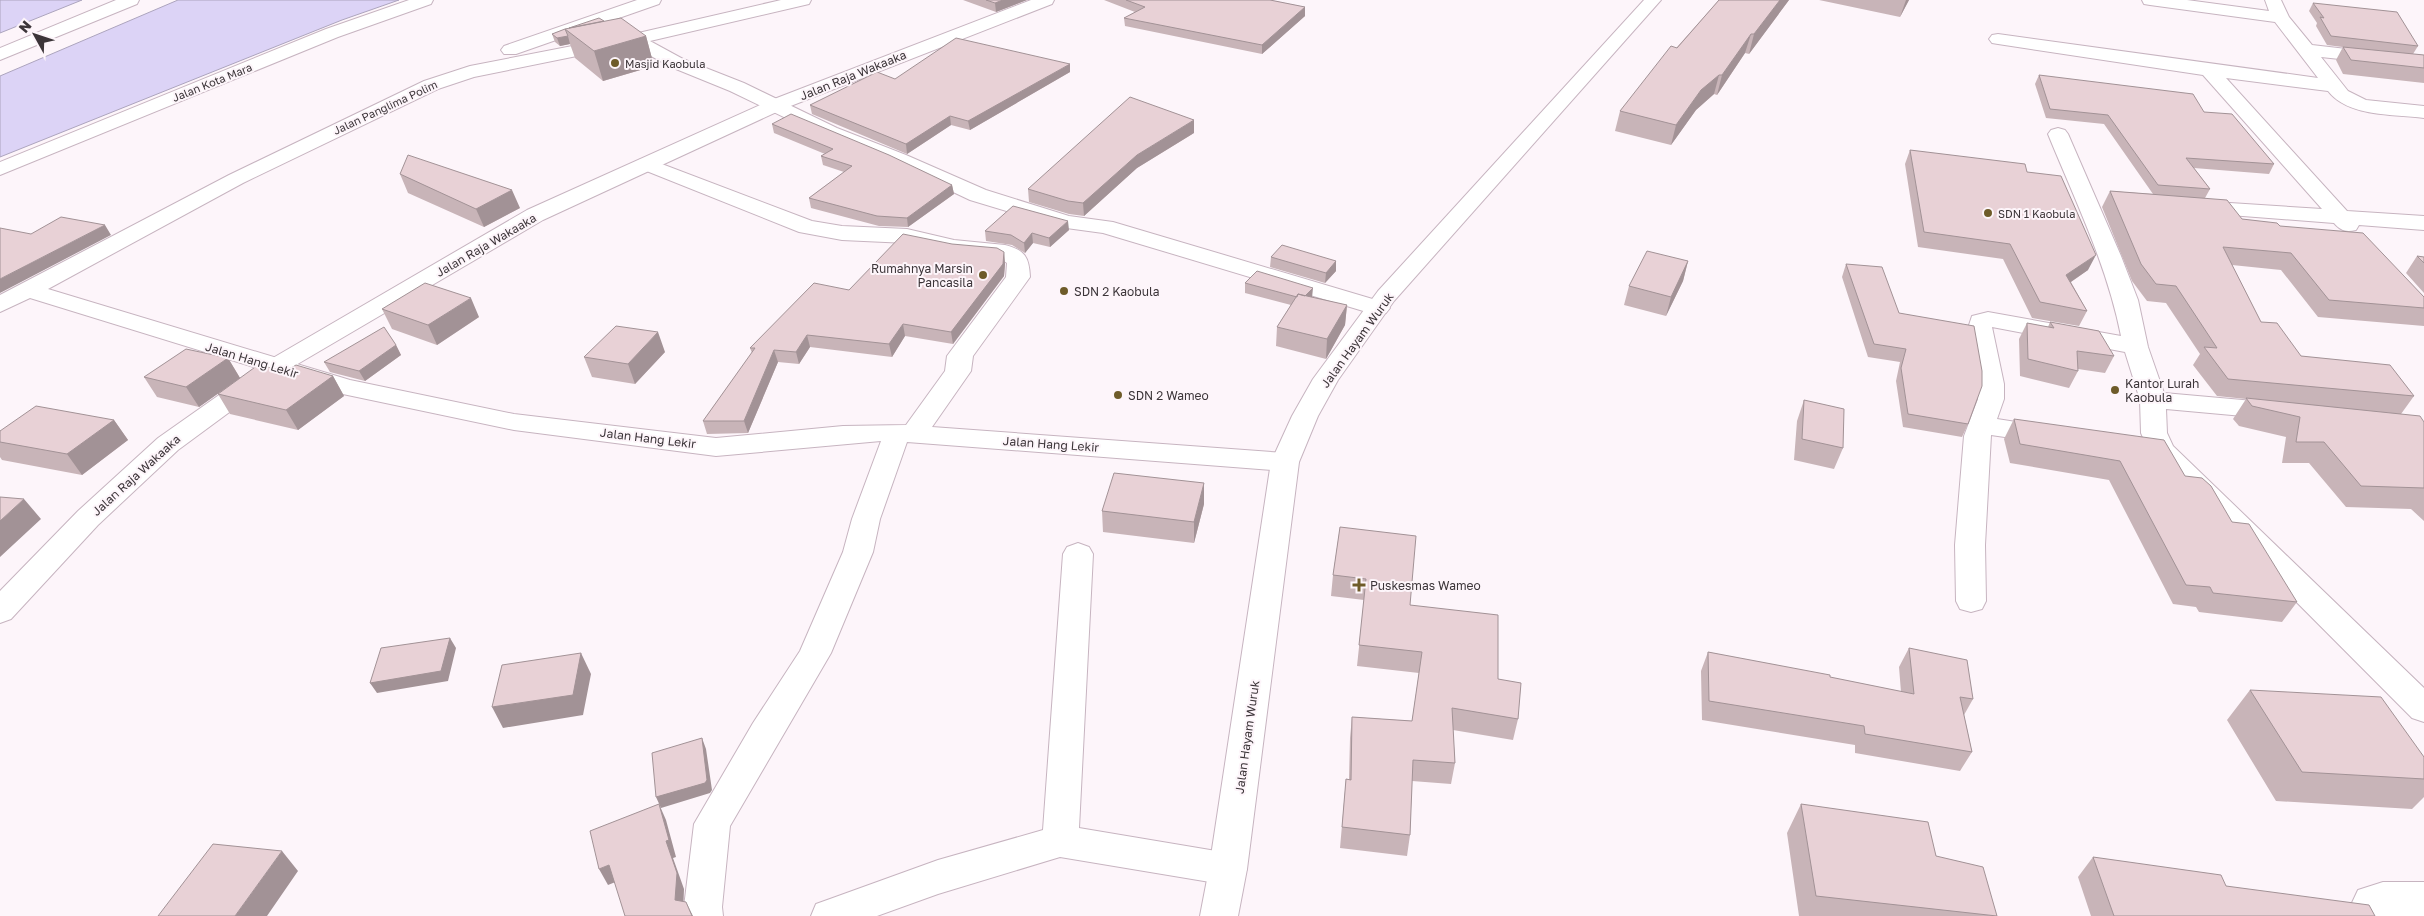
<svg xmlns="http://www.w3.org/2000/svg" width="2424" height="916" viewBox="0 0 2424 916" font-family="'Golos Text',sans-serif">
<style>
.water{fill:#dcd3f6;stroke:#aca4bd}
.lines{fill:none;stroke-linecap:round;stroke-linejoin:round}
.minor-casing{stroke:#c7b4c0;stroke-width:2}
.tertiary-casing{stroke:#c7b4c0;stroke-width:2}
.minor{fill:#fff;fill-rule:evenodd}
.tertiary{fill:#fff;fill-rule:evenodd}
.wall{fill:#c8b4b8}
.shaded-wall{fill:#a29296}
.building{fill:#e8d1d6;stroke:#a29296}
.poi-dot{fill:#6e5b29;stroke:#fdf5fa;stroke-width:2}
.labels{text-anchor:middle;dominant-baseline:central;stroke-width:4;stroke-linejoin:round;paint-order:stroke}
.far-poi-label{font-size:11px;fill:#3c3539;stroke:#fdf5fa;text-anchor:start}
.far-street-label{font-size:11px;fill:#3c3539;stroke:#fdf5fa}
.street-label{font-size:12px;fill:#3c3539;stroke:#fdf5fa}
.poi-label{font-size:12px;fill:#3c3539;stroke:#fdf5fa;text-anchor:start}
</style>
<rect width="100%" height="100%" fill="#fdf5fa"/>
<path class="water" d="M0,0H82L0,33Z
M178,0H399L342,20L0,157V76Z"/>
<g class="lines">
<defs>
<path id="minor" d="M637,0H661L659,4L516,54H504L501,50L504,46Z
M781,0H811L809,4L650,41L683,59L744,83L837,128L906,155L986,190L1069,216L1113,222L1386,303L1390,308L1386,313L1378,315L1370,313L1103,233L1059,227L970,200L892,163L823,136L730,91L671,67L631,45L474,77L438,89L243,183L48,289L350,380L514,414L716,438L843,426L906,425L945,371L947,356L1006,277L1007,263L999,258L954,254L907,243L842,240L799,232L639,168L636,164L639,160L646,158L812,221L842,226L907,229L954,240L1005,245C1025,250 1029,257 1030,277L973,356L971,371L932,427L1285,453L1295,456L1299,462L1295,468L1285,471L907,442L880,519L873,552L831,653L730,826L722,907L723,916H685L684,907L694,824L753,723L800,651L843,552L852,519L881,441L716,456L514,430L338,393L30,298L0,312V295L229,175L424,81L470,66L634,34Z
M2142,0H2187L2269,11L2265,0H2281L2289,17L2312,45L2424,58V68L2321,57L2348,91L2366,100L2424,106V118C2393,114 2348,117 2328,91L2226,78L2347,211L2424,216V230L2359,225L2356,230C2346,232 2341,231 2334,223L2191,212L2188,207L2191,202L2199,201L2322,209L2203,75L1998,44L1992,43L1989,39L1992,35L1998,34L2318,78L2275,22L2150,5L2144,4Z
M2058,128L2065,130L2068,134L2121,256L2138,300L2148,347L2164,393L2276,403L2285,405L2289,411L2285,417L2276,419L2166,409L2167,433L2173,446L2424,688V722L2412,718L2151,456L2141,433L2140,400L2125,352L1992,327L2004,384V399L1997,419L2056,428L2059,434L2056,440L2046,443L1991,435L1985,545L1986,601L1982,609L1971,612L1960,609L1956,601L1955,545L1964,436L1978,399V384L1968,328L1972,316L1988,312L2121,336C2107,265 2075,200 2048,134L2051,130Z
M1078,543L1089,547L1093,554L1079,828L1228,853L1241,857L1247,869L1241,881L1228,885L1060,857L938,894L877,916H811L816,904L830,899L938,860L1043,830L1063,554L1067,547Z
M2383,882H2424V916H2353L2350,907L2358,890Z"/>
<path id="tertiary" d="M116,0H139L137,4L0,60V48Z
M409,0H433L431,4L338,37L0,175V162L326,29Z
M1031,0H1054L1052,4L783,109L543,220L284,372L178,450L98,525L11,619L0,623V591L78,511L158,438L266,362L527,210L769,101Z
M1644,0H1661L1394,301L1338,380L1318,416L1299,462L1247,869L1238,916H1200L1209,869L1271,462L1292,416L1313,379L1378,291Z"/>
</defs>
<use href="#minor" class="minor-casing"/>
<use href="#tertiary" class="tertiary-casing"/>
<use href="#minor" class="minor"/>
<use href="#tertiary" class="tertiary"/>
</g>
<path class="wall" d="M963,0H1027L996,12Z
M1104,0H1270L1305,7V16L1262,54L1125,26L1124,18L1135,12Z
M1719,0H1789L1749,54L1745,53L1717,95L1714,94L1696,110L1671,145L1615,131L1620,111Z
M1819,0H1909L1900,17Z
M2313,3L2418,46L2413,54L2424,55V83L2343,74L2336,60L2343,47L2358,49L2327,45L2316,26L2317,23L2309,11Z
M604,21L646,36L654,66L603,81L575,58L570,44L560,46L555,42L552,34L565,29Z
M1070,72L970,130L951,125L907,154L812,114L810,105L895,79Z
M2039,75L2204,112L2274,164L2269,174L2194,168L2210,189L2205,198L2242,219L2280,226L2424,297V326L2318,317L2281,270L2232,265L2261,322L2301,356L2414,396L2401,414L2424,422V521L2411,509L2346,507L2309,463H2282L2286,437L2239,426L2233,419L2246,399L2217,396L2193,365L2200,354L2166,303L2147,301L2132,281L2102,207L2110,191L2153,194L2104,124L2046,118L2035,84Z
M772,124L952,185L954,194L908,227L879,226L811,208L809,198L844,172L823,165L821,156L825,154L774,133Z
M1194,133L1137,168L1084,216L1069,214L1029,202L1028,189Z
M1910,150L2027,172L2088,270L2071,282L2087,311L2079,326L2032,318L2003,259L1918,247L1905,164Z
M400,174L520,208L484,227L408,193Z
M1069,230L1050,247L1033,243L1025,253L1012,245L986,241L985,231Z
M952,244L1004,252L1005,264L1004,276L953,344L905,336L892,357L810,347L799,364L778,362L748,433L707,434L703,421L752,353L750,348L849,290Z
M2417,256L2424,257V293L2406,273Z
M1271,257L1336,261V271L1325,283L1270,267Z
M1688,261L1683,281L1666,316L1624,305L1629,286Z
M1846,264L1899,313L1968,424L1962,437L1903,427L1896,381L1900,362L1868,357L1842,277Z
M1245,283L1347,305L1345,325L1326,359L1276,346L1277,327L1291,305L1245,293Z
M382,309L479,317L437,345L392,329Z
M2050,322L2114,356L2105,373L2078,369V371L2069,388L2020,376L2019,339L2027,323L2048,327Z
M396,345L401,355L365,381L330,372L324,362Z
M665,352L635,384L592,377L584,357Z
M228,358L240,378L286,371L333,376L344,396L298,430L230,414L218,394L223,390L199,407L157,397L144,377Z
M1804,400L1843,448L1834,469L1794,460L1797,421Z
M2014,419L2185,476L2232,522L2297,602L2282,622L2199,612L2196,607L2173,604L2109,480L2010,463L2004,439Z
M114,420L128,440L82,475L2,460L0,457V431Z
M1204,483V504L1194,543L1103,532L1102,511Z
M1340,527L1410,605L1498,679L1518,719L1513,740L1453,730L1455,763L1451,784L1412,781L1410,835L1407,856L1340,848L1346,779H1349L1350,738L1352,717L1412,721L1419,673L1357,666L1364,600L1331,596L1333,575Z
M1909,648L1973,699L1964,715L1972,752L1960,771L1855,753V745L1702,720L1701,671L1708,652L1901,692L1899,667Z
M2250,690L2424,757V797L2412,809L2276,801L2227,720Z
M1801,804L1936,856L1997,916H1799L1787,833Z
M2093,857L2226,886L2375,916H2091L2078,877Z"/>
<path class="shaded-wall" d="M1003,0H1027L996,12L995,3Z
M1780,0H1789L1749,54L1754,34Z
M1906,0H1909L1900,17Z
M1305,7V16L1262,54V45Z
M1751,34L1745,53L1717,95L1722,75Z
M568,36L570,44L560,46L557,38Z
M646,36L654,66L603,81L594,51Z
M1070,64V72L970,130L968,121Z
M1719,75L1714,94L1696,110L1671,145L1676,125L1701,90Z
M950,116L951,125L907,154L906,144Z
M1194,120V133L1137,168L1084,216L1083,203L1137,155Z
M952,185L954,194L908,227L907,218Z
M512,190L520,208L484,227L476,209Z
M1068,221L1069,230L1050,247L1049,238Z
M105,225L111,235L0,293V279Z
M1032,233L1033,243L1025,253L1024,243Z
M1004,252L1005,264L1004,276L953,344L951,332Z
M2096,255L2088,270L2059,290L2066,275Z
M1336,261V271L1325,283L1326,273Z
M1688,261L1683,281L1666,316L1671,297Z
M1313,288L1312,298H1303Z
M471,298L479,317L437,345L428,325Z
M1347,305L1345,325L1326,359L1327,339Z
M903,324L905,336L892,357L889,344Z
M658,332L665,352L635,384L628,364Z
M807,335L810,347L799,364L796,352Z
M396,345L401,355L365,381L359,371Z
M774,350L778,362L748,433L744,421Z
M228,358L240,378L199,407L186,387Z
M333,376L344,396L298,430L286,410Z
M114,420L128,440L82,475L67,454Z
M1204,483V504L1194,543V522Z
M24,499L41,519L0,557V521Z
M450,638L456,648L448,681L377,693L370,683Z
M581,653L591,674L583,715L503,728L492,707Z
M702,738L706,749L712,790L710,793L661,808L656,797Z
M659,804L666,820L676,857L673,858L684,889L683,916L675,900Z
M282,851L298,871L267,916H235Z
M609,865L618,881L608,885L599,869Z
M686,902L693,916H692Z"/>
<path class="building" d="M986,0H1003L995,3Z
M1126,0H1270L1305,7L1262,45L1124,18L1145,7Z
M1719,0H1780L1754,34H1751L1722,75H1719L1701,90L1676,125L1620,111L1671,46L1677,48Z
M2313,3L2397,12L2418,46L2331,36L2320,17L2324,18Z
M599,18L604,21L569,28Z
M621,18L646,36L594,51L565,29Z
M565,29L568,36L557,38L552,34Z
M956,38L1070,64L968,121L950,116L906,144L810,105L877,72L895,79Z
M2343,47L2424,55V68L2351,60Z
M2039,75L2193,94L2204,112L2232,114L2274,164L2186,158L2210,189L2158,185L2108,115L2050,109Z
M1130,97L1194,120L1137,155L1083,203L1068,201L1028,189Z
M791,114L889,155L952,185L907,218L877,216L809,198L852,166L821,156L833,149L772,124Z
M1910,150L2025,164L2027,172L2061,176L2096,255L2066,275L2087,311L2040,302L2010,244L1924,232Z
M408,155L512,190L476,209L400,174Z
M2110,191L2227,200L2242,219L2277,223L2280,226L2363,233L2424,297V308L2329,300L2291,253L2223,247L2261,322L2277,323L2301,356L2390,365L2414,396L2228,379L2204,347L2217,348L2176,286L2156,284L2141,264Z
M1013,206L1068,221L1049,238L1032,233L1024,243L1011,235L985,231Z
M61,217L105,225L0,279V228L31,234Z
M903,234L952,244L997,248L1004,252L1003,264L951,332L903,324L889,344L807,335L796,352L774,350L744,421H703L755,348H750L814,283L849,290Z
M1282,245L1336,261L1326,273L1271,257Z
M1647,251L1688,261L1671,297L1629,286Z
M2417,256L2424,257V263Z
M1846,264L1882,267L1899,313L1974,326L1982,371V386L1968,424L1908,414L1901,368L1906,349L1874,344Z
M1257,271L1313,288L1305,296L1298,294L1297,297L1245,283Z
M425,283L471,298L428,325L382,309Z
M1298,294L1347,305L1327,339L1277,327Z
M2050,322L2099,331L2114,356L2077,351L2078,371L2028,359L2027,323L2054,328Z
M616,326L658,332L628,364L584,357Z
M384,327L396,345L359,371L324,362Z
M186,349L228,358L186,387L144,377Z
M258,365L286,371L296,365L333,376L286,410L218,394Z
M2246,398L2420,416L2424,422V488L2361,486L2324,442H2296L2300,417L2252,406Z
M1804,400L1844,409L1843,448L1802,439Z
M36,406L114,420L67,454L0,442V431Z
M2014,419L2164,440L2185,476L2202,478L2211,486L2232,522L2249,524L2297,602L2213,593L2210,587L2186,585L2120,461L2020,444Z
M1114,473L1204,483L1194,522L1102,511Z
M0,497L24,499L0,521Z
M1340,527L1416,536L1410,605L1498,615V679L1521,683L1518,719L1452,708L1455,763L1413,760L1410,835L1342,827L1346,779L1351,780L1352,717L1412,721L1422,652L1359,645L1366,579L1333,575Z
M450,638L441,671L370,683L381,648Z
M1909,648L1967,660L1973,699L1960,697L1972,752L1865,734L1864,726L1709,701L1708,652L1830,675V677L1914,694Z
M581,653L573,695L492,707L502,665Z
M2250,690L2381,697L2424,757V779L2302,772Z
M702,738L707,780L705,783L656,797L652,753Z
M659,804L669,840L666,841L677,873L675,900L686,902L692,916H625L609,865L599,869L590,831Z
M1801,804L1928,822L1936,856L1983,867L1997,916L1816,896Z
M213,844L282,851L235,916H158Z
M2093,857L2221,875L2226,886L2369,905L2375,916H2114Z"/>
<g class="poi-dot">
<circle cx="615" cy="63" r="5"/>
<circle cx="1988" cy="213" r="5"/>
<circle cx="983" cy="275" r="5"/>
<circle cx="1064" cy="291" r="5"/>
<circle cx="2115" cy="390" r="5"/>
<circle cx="1118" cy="395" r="5"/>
<path d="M1356.5 577.5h5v5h5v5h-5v5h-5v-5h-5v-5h5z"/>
</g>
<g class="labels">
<g class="far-poi-label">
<text x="625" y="63">Masjid Kaobula</text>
<text x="1998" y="213">SDN 1 Kaobula</text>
</g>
<g class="far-street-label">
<text transform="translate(212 82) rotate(-22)">Jalan Kota Mara</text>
<text transform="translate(385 107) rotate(-25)">Jalan Panglima Polim</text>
</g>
<g class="street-label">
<text transform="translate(853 75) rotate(-22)">Jalan Raja Wakaaka</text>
<text transform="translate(486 245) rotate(-30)">Jalan Raja Wakaaka</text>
<text transform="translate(1357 340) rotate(-54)">Jalan Hayam Wuruk</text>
<text transform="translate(252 360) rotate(17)">Jalan Hang Lekir</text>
<text transform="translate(648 438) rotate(7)">Jalan Hang Lekir</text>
<text transform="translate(1051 444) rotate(4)">Jalan Hang Lekir</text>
<text transform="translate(136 475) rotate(-42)">Jalan Raja Wakaaka</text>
<text transform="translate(1247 737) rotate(-82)">Jalan Hayam Wuruk</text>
</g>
<g class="poi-label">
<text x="973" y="268" text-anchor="end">Rumahnya Marsin<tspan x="973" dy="14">Pancasila</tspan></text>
<text x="1074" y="291">SDN 2 Kaobula</text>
<text x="2125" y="383">Kantor Lurah<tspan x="2125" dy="14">Kaobula</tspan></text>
<text x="1128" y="395">SDN 2 Wameo</text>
<text x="1370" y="585">Puskesmas Wameo</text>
</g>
</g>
<g transform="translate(35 35) rotate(310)" stroke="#fdf5fa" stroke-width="4" paint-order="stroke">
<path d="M0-4L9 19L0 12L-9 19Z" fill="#3c3539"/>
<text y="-8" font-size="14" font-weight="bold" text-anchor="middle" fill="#3c3539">N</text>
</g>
</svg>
